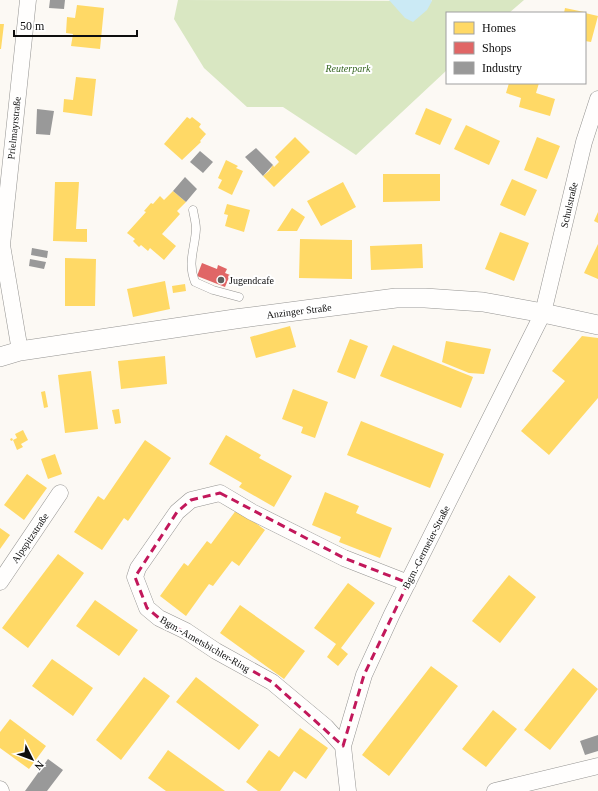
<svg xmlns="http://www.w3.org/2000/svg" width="598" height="791" viewBox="0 0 598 791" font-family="'Times New Roman',serif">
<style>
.forest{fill:#d9e7c2}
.water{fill:#cbeaf5}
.homes{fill:#ffd966}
.shops{fill:#e06666}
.industry{fill:#999}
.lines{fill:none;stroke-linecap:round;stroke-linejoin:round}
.service-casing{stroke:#959492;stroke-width:9}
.minor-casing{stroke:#959492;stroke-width:17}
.tertiary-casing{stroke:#959492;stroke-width:20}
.service{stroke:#fffefd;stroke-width:8}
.minor{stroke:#fffefd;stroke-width:16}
.tertiary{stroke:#fffefd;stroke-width:19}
.marked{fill:none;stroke:#c2185b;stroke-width:3;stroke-dasharray:8 5;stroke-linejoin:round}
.poi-dot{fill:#61605e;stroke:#fff;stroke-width:1.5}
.labels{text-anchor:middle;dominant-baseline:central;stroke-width:4;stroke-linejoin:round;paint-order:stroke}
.park-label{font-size:10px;font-style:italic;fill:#356520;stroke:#fff}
.street-label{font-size:10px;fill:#0e0e0e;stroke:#fff}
.poi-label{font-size:10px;fill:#0e0e0e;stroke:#fff;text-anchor:start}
</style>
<rect width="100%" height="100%" fill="#fcf9f4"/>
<path class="forest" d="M178,0L432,1L431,0H524L509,13H447V70L356,155L283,107H247L204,68L174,19Z"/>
<path class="water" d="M389,0H431L432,1L427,10L413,22L405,18Z"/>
<path class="homes" d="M77,5L104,8L100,49L71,46L73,34L66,33L67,17L75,18Z
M565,8L584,12V13H564Z
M585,13L598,16L591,42L585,41Z
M0,24H4L1,49H0Z
M76,77L96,79L92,116L63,112L64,99L73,100Z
M509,83H539L536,93L555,99L550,116L519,107L521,98L506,93Z
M426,108L452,119L440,145L415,134Z
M187,117L190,119L192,117L201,124L199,127L206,134L200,141L201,142L182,160L164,144Z
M466,125L500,141L489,165L454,149Z
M295,137L310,152L274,187L263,176L269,171L273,165L274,167L279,162L275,157Z
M537,137L560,146L547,179L524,170Z
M226,160L238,166L236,168L243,171L232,195L218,188L222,180L218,178Z
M383,174H440V201L383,202Z
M512,179L537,190L525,216L500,205Z
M55,182H79L76,229H87V242L53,241Z
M343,182L356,207L321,226L307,201Z
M173,191L186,202L177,211L180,214L162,234L176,246L164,260L150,248L148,251L141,245L139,247L133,241L135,239L127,233L146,212L144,211L151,203L153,204L160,196L164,200Z
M227,204L250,210L244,232L225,226L228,215L224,214Z
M292,208L305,217L297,231H277Z
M598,212V223L594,221Z
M500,232L529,243L514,281L485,269Z
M300,239L352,240V279L299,278Z
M422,244L423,268L371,270L370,246Z
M598,244V279L584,273Z
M65,258L96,259L95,306H65Z
M165,281L170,309L133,317L127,289Z
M185,284L186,291L173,293L172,286Z
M290,326L296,347L256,358L250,337Z
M582,336L598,338V398L549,455L521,431L565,381L552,371Z
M350,339L368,346L355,379L337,372Z
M446,341L491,349L484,374L469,373L442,362Z
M393,345L473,377L461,408L380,376Z
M165,356L167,384L121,389L118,361Z
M91,371L98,429L65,433L58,375Z
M293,389L328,402L315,438L301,433L303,427L282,419Z
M45,391L48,407L44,408L41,392Z
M119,409L121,423L115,424L112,410Z
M361,421L444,454L430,488L347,455Z
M23,430L28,440L21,444L23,447L17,450L13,440L11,441L10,439L12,438L13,440L17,438L15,434Z
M226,435L261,455L259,458L292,476L274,507L239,487L242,483L209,464Z
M145,440L171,458L128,521L124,518L102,550L74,532L98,496L104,500Z
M55,454L62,474L48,479L41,459Z
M27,474L47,488L24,520L4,505Z
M325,492L359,506L356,513L392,528L380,558L339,542L341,537L312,525Z
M237,509L265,530L239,566L232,561L213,586L209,584L186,616L160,596L184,563L188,566L207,541L211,544Z
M0,528L10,535L0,549Z
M58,554L84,573L28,648L2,628Z
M509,575L536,597L500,643L472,621Z
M348,583L375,603L341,648L348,654L338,666L327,657L336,644L314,628Z
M95,600L138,630L119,656L76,626Z
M240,605L305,651L284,679L220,633Z
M52,659L93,688L73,716L32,686Z
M431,666L458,686L389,776L362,755Z
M573,668L598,689L550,750L524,730Z
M144,677L170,696L121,760L96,740Z
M196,677L259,725L239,750L176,702Z
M493,710L517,729L486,767L462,749Z
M10,719L46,746L29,769L0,748V732Z
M300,728L328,748L306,779L294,771L280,791H258L246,782L269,750L279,757Z
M168,750L225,791H166L148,778Z"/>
<path class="shops" d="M202,263L217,269L218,265L227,269L225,273L230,275L225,287L197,276Z"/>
<path class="industry" d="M50,0H65L64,9L49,8Z
M37,109L54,111L50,135L36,134Z
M256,148L273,165L263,176L245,157Z
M200,151L213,162L203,173L190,162Z
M185,177L197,189L186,202L173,191Z
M32,248L48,251L47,258L31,255Z
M30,259L46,262L44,269L29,266Z
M598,735V751L585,755L580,741Z
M48,759L63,770L47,791H25Z"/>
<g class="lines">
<defs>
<path id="service" d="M193,210C194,216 196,223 196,229C195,249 187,262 195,282L213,290L239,297"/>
<path id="minor" d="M20,351L2,245L28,0
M0,582L60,493
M343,746L326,727L272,682L216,651L186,631L159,618L147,608L135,577L138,568L177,512L191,500L220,493L252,512L344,558L408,583
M0,789L1,791
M348,791L343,746L364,675L392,614L543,313L584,142L598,99
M495,791L598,766"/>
<path id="tertiary" d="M0,357L20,351L235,319L396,298H425L483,302L543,313L598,325"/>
</defs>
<use href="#service" class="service-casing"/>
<use href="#minor" class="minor-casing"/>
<use href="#tertiary" class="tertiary-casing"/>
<use href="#service" class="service"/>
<use href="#minor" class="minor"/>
<use href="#tertiary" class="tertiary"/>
</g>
<path class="marked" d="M220,493L344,558L408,583L364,675L343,746L272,682L159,618L147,608L135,577L177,512L191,500Z"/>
<circle class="poi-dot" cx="221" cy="280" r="4"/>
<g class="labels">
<g class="park-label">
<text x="348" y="68">Reuterpark</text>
</g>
<g class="street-label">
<text transform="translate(14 128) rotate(-84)">Prielmayrstraße</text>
<text transform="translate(569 205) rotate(-77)">Schulstraße</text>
<text transform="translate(299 311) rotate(-7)">Anzinger Straße</text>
<text transform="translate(30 538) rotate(-56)">Alpspitzstraße</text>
<text transform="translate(426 547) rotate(-63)">Bgm.-Germeier-Straße</text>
<text transform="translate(205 644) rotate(30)">Bgm.-Ametsbichler-Ring</text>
</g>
<g class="poi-label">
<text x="229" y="280">Jugendcafe</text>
</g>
</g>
<rect x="446" y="12" width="140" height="72" fill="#ffffff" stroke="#9f9f9f"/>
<rect x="454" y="22" width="20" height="12" fill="#ffd966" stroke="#9f9f9f"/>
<text x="482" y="32" font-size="12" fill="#0e0e0e">Homes</text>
<rect x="454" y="42" width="20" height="12" fill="#e06666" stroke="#9f9f9f"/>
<text x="482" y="52" font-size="12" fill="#0e0e0e">Shops</text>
<rect x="454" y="62" width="20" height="12" fill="#999999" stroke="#9f9f9f"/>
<text x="482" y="72" font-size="12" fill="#0e0e0e">Industry</text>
<g transform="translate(32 759) rotate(132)" stroke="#ffffff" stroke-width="3" paint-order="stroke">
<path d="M0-3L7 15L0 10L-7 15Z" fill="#0e0e0e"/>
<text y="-6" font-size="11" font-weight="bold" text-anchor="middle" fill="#0e0e0e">N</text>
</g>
<path d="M14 30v6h123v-6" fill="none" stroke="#0e0e0e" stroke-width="2"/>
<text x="20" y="30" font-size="12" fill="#0e0e0e" stroke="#ffffff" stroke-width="3" paint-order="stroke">50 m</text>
</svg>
